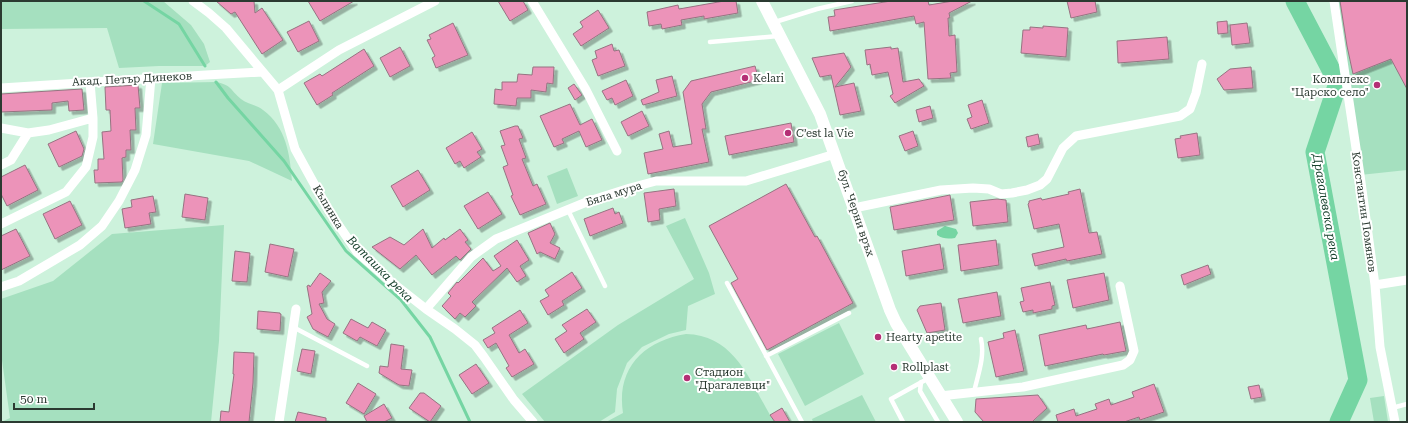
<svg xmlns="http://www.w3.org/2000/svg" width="1408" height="423" viewBox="0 0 1408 423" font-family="'Roboto Serif',serif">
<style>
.green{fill:#a5e0bf}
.water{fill:#75d5a3}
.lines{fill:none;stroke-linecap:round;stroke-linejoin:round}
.stream{stroke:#75d5a3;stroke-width:3}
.river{stroke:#75d5a3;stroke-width:19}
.building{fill:#ec93b9;stroke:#967381;filter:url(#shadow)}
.lane{stroke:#fff;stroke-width:4.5}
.street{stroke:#fff;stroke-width:9}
.secondary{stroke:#fff;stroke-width:12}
.poi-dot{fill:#b42f75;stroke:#fff;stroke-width:1.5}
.labels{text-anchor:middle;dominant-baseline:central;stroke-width:4;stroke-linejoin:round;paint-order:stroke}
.poi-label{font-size:11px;fill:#2b3a31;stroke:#fff;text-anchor:start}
.street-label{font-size:11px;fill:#2b3a31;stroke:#fff}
.water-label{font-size:12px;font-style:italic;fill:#1a432f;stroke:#fff}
</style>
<defs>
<filter id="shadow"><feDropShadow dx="3.5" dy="3.5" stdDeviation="0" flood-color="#0004"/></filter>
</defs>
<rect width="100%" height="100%" fill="#cdf2dc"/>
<path class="green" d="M1,1H163L191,25L204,44L210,62L205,66H159L119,68L107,28L1,29Z
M1334,1H1407V170L1360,175Z
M216,82C232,85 230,90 241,99C247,104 257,105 263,110C286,127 290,154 292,181L249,161L153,144L162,83Z
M567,168L578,196L557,204L547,176Z
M685,218L709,273L715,294L688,306L686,330L669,334L642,347L627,363L617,389L615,412L599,422H545L522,394L618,325L694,279L666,226Z
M224,225L219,341L211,422H1L10,418L1,353V299L53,281L112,234Z
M839,323L864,374L805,406L778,354Z
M686,334C734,335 749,379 770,415L782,408L790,422H606L623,413C616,368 644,341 686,334Z
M862,395L876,422H813L812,419Z
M1384,396L1388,422H1374L1370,398Z"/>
<path class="water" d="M945,226L956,229L958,233L955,238C948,239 943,239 937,235V231Z"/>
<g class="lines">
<path class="stream" d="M144,1L179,24L205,66
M216,82L228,98L284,161L346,251L401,300L430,337L470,422"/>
<path class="river" d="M1295,1L1338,83L1315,152L1358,380L1339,422"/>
</g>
<path class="building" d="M216,1H254L255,13L262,8L283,40L262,54L235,12L231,14Z
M308,1H354L320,21Z
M498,1H523L528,10L510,21Z
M724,1H736L738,13L704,19V16L681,20L682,25L662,29L661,24L649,26L647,12L678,5L679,9Z
M891,1H928L929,5L953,1H972L949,13L950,18H948L949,36L955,35L957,72L950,73L951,78L928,79L924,22L916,24L914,16L830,31L828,17L835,16L834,10Z
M1067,1H1095L1097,12L1071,18Z
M1340,1H1407V89L1391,59L1353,74L1347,46Z
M598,10L609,28L581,46L573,34L583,27L580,22Z
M309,21L319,41L298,52L287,32Z
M1227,21L1228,33L1218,34L1217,22Z
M453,23L468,55L436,68L432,58L435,56L427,40L431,39L429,35Z
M1247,23L1250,43L1232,45L1230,25Z
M1043,26L1068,28L1066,57L1021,53L1023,30H1030V27L1043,28Z
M1167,37L1169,59L1118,63L1117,41Z
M612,44L614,51L619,50L625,66L598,76L592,60L597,58L595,51Z
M400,47L410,66L390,77L380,58Z
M891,47V49L898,48L903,82L919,79L924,86L895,103L890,96L893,94L888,72L872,75L870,64L867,65L865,50Z
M364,49L374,66L332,93L333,95L317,105L304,83L320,74L322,76Z
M844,53L851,67L835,87L854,83L861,111L840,115L831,75L820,77L812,58Z
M755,66L759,80L711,92L702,104L706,129H702L709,162L648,174L644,153L663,149L659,134L669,131L673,147L692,144L683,92L691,81Z
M533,67H554L553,84L547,83L546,92L531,90V98H517L516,106L494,104L495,89L502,90V82H517L518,74L532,75Z
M1251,67L1253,88L1224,90L1217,79L1230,69Z
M672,76L677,96L643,105L641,100L659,92L656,80Z
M626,80L633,96L615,105L612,98L607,100L602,91Z
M574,84L582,95L575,100L568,88Z
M138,85L140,108H135L136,130H130L131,150H126V157L122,158L123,180L122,182L95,183L94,170H98V159H104L102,132L111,131L110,110H106L105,87Z
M82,89L84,110L69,111L68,101L52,103V110L1,112V94Z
M982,100L989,123L971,129L967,119L972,117L968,105Z
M570,104L580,125L592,119L602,140L586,147L579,131L562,139L564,143L554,147L540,116Z
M930,106L933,118L919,122L916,110Z
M642,111L649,126L628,136L621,122Z
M791,123L794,142L729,155L725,136Z
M515,126H518L523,138L519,139L526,158L522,159L533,186L537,184L546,204L520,215L511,196L513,195L503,167L508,165L501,146L505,145L500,131Z
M76,131L84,149L82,156L59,167L48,144Z
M913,131L918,146L905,151L899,136Z
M472,132L482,149L477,152L481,157L464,168L460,161L455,164L446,148Z
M1197,133L1200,155L1178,158L1175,139L1181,138L1180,136Z
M1038,134L1040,144L1028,147L1026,137Z
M25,165L38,190L7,206L1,194V177Z
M418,170L430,190L403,207L391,186Z
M786,184L815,237L817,236L853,303L767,350L731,283L738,279L709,226Z
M674,189L676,206L659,209L660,220L648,222L644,193Z
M1080,189L1089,233L1097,232L1102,254L1067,261L1066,259L1035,266L1032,254L1064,247L1059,224L1034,229L1028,204L1029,203V201L1041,198L1042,200L1069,194L1068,192Z
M488,192L502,214L478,229L464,206Z
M185,194L208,198L205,220L182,217Z
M950,195L954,220L894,230L890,207Z
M153,196L156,212L149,213L151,224L125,228L122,209L132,207L131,200Z
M997,199L1006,200L1008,222L973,226L970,202Z
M70,201L82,225L55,239L43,214Z
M613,208L615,214L619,212L623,223L590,236L584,219Z
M550,223L555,234L550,243L560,248L555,259L540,252L537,254L528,233Z
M16,229L30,256L1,270V236Z
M423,229L432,248L444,238L445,240L460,229L468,240L465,242L471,249L460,260L456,256L432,275L416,255L400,269L372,247L390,237L404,245Z
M517,240L529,260L520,266L526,276L517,282L507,268L472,302L476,306L465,317L460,313L455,319L442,306L451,296L448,293L457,282L458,283L483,258L493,271L501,266L494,256Z
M996,240L999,265L961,271L958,245Z
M270,244L294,249L288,277L265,272Z
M940,244L944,269L906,276L902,251Z
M235,251L250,253L247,282L232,281Z
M1208,265L1211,274L1184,285L1181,275Z
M572,272L582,288L562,301L564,305L548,315L540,301L549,296L545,290Z
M320,273L331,281L322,292L324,303L319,304L327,319L335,324L328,337L313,329L307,317L312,314L307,286L309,285L310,287Z
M1104,273L1109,300L1073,308L1067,280Z
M1050,282L1055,305L1052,306V309L1033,313V310L1023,312L1020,302L1024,301L1021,288Z
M997,292L1001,316L963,323L958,299Z
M941,303L945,330L927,333L917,310L920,306Z
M587,309L596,322L580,333L584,339L564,353L555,339L567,331L562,325Z
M520,310L528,323L509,335L519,353L525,349L534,364L512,377L506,368L509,366L496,343L488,348L483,340L495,333L492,328Z
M258,311L280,313V314H281L280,331L257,329Z
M351,319L368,328L372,322L386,330L377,346L360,337L357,341L343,333Z
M1120,322L1126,351L1104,355L1103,354L1045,366L1039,335L1086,325L1087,329Z
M1015,330L1024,371L996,377L988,342L1004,338L1003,333Z
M391,344L404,346L401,369L412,370L409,386L399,385L379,373L380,366L388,367Z
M302,349L315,351L311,374L297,371Z
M234,352L254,353L253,383L249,422H220L221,411L229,412L234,374H233Z
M476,364L489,383L472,394L459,375Z
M358,383L376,394L364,414L346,403Z
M1154,384L1164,412L1140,420L1139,417L1124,422H1058L1056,415L1074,409L1076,416L1097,409L1095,404L1109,399L1111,405L1134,397L1132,392Z
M1259,385L1262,397L1251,399L1248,387Z
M420,393H424L441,406L430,422L409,408Z
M1038,395L1047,408L1032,422H984L975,412L976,399Z
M384,404L392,418L384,422H367L364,416Z
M782,408L790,422H775L770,415Z
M298,412L326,418V422H295Z"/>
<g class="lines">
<path class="lane" d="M775,22L817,9L852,1
M710,42L778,36
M568,210L605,286
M727,283L802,422
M293,327L367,366
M766,356L849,313
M921,382L920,391L938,422
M974,392C978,374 985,357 981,339
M1392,408L1407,404
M903,422L891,399L929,378"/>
<path class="street" d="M193,1L209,13L226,28L278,90L295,149L329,211L357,252L389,280L426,309L455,329L475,345L484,357L514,400L533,422
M532,1L585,88L617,151
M1334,1L1360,175L1375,285L1380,347L1395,422
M1,88L206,75L263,72
M278,90L339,50L435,1
M1,128L28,133L49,130L93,118
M1,165L11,160L28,133
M854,208L941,190L973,188L989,189L1001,194L1012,193L1027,190L1040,185L1047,179L1063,148L1076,136L1180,116L1190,109L1196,93L1202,64
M1,224L66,192L86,167L93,137V118L90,82
M1375,285L1407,280
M1,287L19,281L80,245L102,226L119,201L135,170L146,135L151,78
M426,309L471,257L496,239L589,201L630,188L656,181H746L835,154
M940,396L1023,387L1123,365L1130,360L1134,351L1120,286
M279,422L296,309"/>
<path class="secondary" d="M762,1L820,114L890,310L896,323L957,422"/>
</g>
<g class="poi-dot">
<circle cx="745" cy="78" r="4"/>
<circle cx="1377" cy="85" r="4"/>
<circle cx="788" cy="133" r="4"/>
<circle cx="878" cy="337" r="4"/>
<circle cx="894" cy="367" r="4"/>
<circle cx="687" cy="378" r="4"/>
</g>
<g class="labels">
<g class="poi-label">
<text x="753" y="78">Kelari</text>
<text x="1369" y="79" text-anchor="end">Комплекс<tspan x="1369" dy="13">"Царско село"</tspan></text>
<text x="796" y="133">C’est la Vie</text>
<text x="886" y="337">Hearty apetite</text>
<text x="902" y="367">Rollplast</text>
<text x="695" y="372">Стадион<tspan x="695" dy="13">"Драгалевци"</tspan></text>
</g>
<g class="street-label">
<text transform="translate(132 79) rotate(-3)">Акад. Петър Динеков</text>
<text transform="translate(614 194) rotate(-18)">Бяла мура</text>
<text transform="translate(328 207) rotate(59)">Къпинка</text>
<text transform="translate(1364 212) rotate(82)">Константин Помянов</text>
<text transform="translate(856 213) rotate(71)">бул. Черни връх</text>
</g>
<g class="water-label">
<text transform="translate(1326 207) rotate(80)">Драгалевска река</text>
<text transform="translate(380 269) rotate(45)">Ваташка река</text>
</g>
</g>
<rect width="1408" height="423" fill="none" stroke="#2b3a31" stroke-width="4"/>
<path d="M14 403v6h80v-6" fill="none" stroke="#2b3a31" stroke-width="2"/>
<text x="20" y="403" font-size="12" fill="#2b3a31" stroke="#ffffff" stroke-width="3" paint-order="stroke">50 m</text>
</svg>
